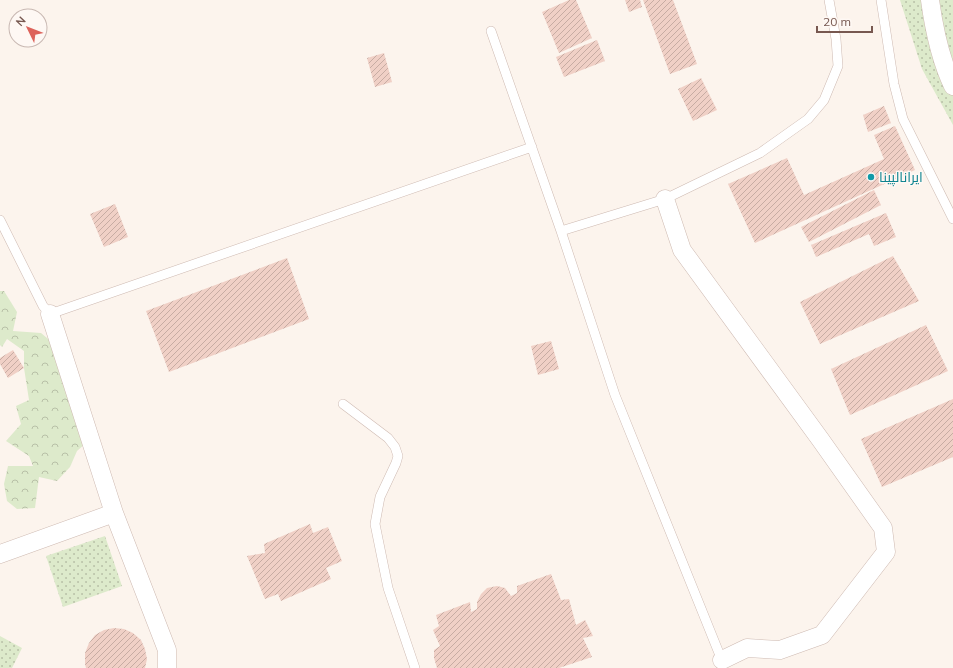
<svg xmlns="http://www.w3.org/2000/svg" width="953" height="668" viewBox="0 0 953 668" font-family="Mulish,Cairo,sans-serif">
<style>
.forest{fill:url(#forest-crowns)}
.park{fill:url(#park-dots)}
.building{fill:url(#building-hatch)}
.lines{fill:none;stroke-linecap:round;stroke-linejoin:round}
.lane-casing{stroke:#cebab2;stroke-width:10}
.street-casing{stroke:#cebab2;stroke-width:19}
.lane{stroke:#fff;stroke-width:9}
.street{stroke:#fff;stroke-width:18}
.culture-dot{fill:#0f9aa8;stroke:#fef8f4;stroke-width:1.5}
.labels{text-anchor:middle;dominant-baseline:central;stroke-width:3;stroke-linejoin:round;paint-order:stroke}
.culture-label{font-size:14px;fill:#0d838f;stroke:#fef8f4;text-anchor:start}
</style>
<defs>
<pattern id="forest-crowns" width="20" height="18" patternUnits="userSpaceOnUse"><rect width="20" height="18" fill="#ddeacb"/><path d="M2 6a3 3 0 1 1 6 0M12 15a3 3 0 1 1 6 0" fill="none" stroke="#b8c0a7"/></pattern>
<pattern id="park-dots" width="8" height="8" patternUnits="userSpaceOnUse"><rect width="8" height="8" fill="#ddeacb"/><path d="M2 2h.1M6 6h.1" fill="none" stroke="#b8c0a7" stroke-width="1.8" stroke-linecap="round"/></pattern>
<pattern id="building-hatch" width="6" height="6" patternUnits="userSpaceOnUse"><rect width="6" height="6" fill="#f0d0c6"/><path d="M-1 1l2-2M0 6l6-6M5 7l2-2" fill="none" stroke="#c7aca3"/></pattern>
</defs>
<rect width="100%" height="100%" fill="#fcf4ed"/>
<path class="forest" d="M0,291H4L17,312L13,331L41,333L53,343L86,443L77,451L70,467L57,481L39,477L35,508L17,509L7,501L4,484L8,466H33L29,456L6,441L21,424L16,406L29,400L24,368V351L7,339L2,347L0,345Z"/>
<path class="park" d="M900,0H953V125L922,69Z
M105,536L122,586L63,607L46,556Z
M0,636L22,648L12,668H0Z"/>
<path class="building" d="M569,0H576L592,38L559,53L542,12Z
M625,0H640L642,7L629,12Z
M643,0H673L697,64L670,74Z
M597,40L605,61L564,77L556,57Z
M384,53L392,82L375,87L367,58Z
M701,78L717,110L693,121L678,89Z
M884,106L891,123L868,132L863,115Z
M895,126L915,170L755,243L728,184L787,158L804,195L884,159L874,135Z
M874,190L881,205L809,242L801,227Z
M115,204L128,237L104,247L90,214Z
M886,213L896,237L874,246L869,234L816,257L811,245Z
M893,256L919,301L820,344L800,302Z
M287,258L309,319L169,372L146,311Z
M926,325L948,371L850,415L831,369Z
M551,341L559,369L538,375L531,346Z
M13,350L24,368L8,378L0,364V358Z
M953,399V457L882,487L861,439Z
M310,524L313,533L328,527L342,561L326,568L331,579L281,601L278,594L265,599L247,556L265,553L264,544Z
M551,574L561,600L569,599L576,625L585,620L593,636L583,638L592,657L559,668H437L434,658V650L440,646L433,630L439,626L436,615L470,602L471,612L477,609V602L481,594L487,588L497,586L505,588L511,596L517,593V586Z
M114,628L124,629L133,633L141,640L145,649L147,659L145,668H86L85,664V653L89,643L95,635L104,630Z"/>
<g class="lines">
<defs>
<path id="lane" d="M881,0L894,84L903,119L953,219
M491,31L561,231L615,395L723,663
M0,220L43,306L50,314L532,147
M561,231L665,199L760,153L808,119L824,100L838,66L836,39L829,0
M343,404L388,438L395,447L398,456L396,463L380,497L375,524L388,588L415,668"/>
<path id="street" d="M930,0C934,29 940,59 953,86
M665,199L682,250L820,439L883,528L886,552L822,635L780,650L747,648L722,660
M50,314L114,513L167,650V668
M0,554L114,513"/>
</defs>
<use href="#lane" class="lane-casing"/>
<use href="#street" class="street-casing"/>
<use href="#lane" class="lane"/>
<use href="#street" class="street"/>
</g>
<circle class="culture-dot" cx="871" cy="177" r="4"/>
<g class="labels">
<g class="culture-label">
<text x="879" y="177">ایرانالپینا</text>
</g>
</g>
<g transform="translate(28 28) rotate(313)"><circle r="19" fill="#fef8f4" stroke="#c8b8b2"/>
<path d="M0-3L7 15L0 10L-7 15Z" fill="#dd635b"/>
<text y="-6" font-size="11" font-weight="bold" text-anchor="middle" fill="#775850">N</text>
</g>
<path d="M817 26v6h55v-6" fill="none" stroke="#775850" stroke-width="2"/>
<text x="823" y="26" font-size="12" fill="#775850" stroke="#fef8f4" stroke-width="3" paint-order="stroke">20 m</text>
</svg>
